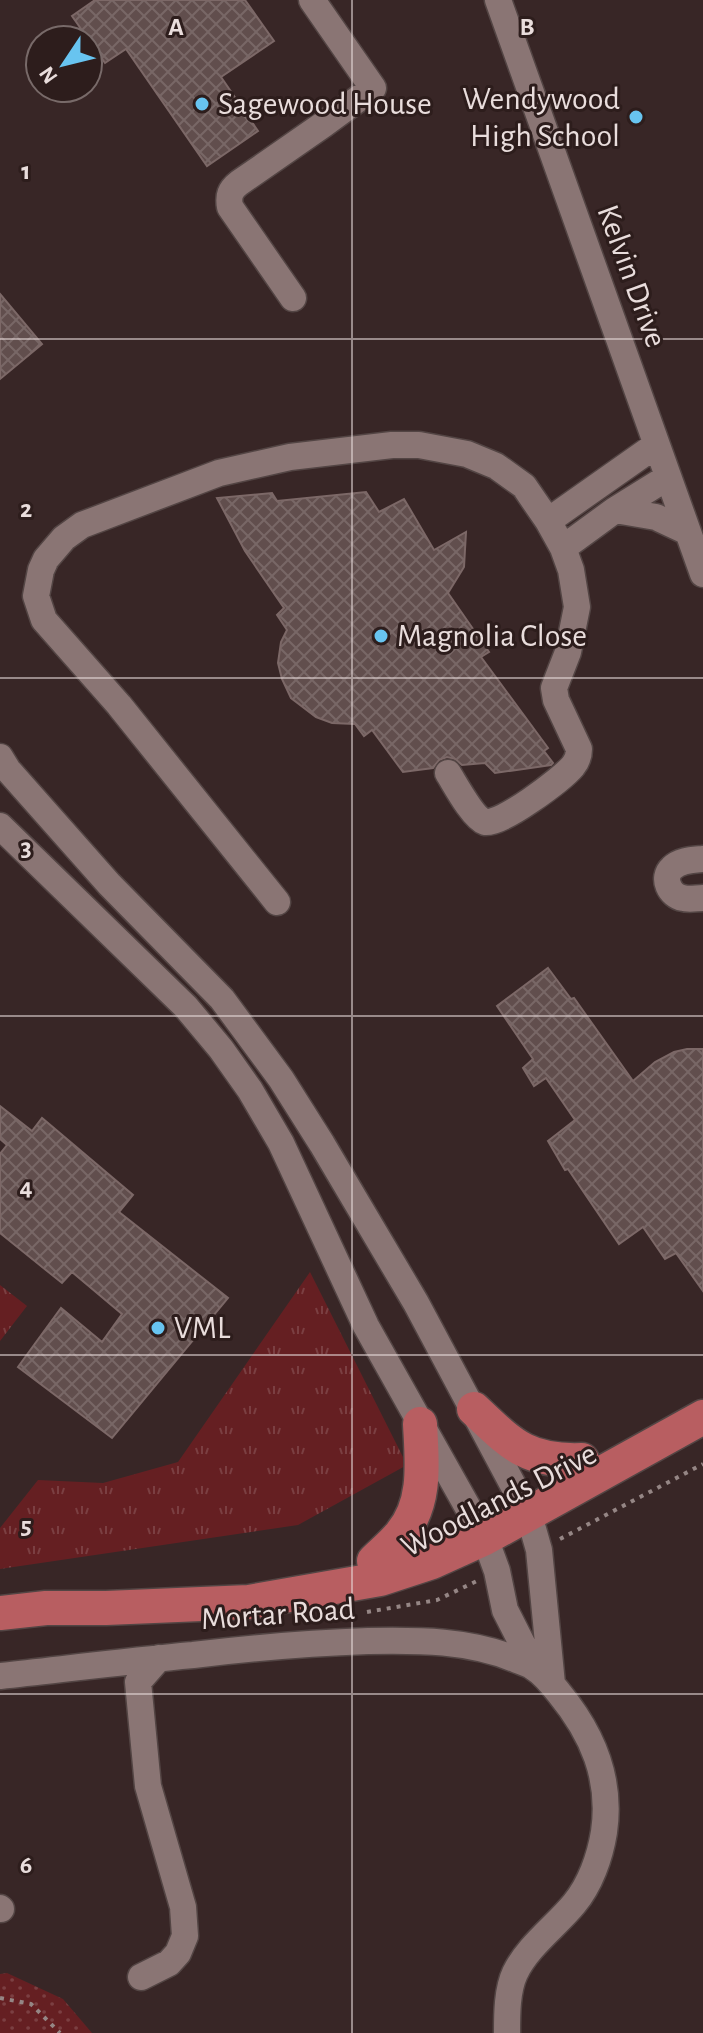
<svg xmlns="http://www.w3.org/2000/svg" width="703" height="2033" viewBox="0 0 703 2033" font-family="'Alegreya Sans',sans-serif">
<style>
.grass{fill:url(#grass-dots)}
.park{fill:url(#park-tufts)}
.building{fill:url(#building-cross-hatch);stroke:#7c6867;stroke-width:2}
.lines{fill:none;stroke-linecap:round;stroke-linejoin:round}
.minor-casing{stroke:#534544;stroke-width:29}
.major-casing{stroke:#534544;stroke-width:37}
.path{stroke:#958685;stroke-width:4;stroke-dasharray:4 6;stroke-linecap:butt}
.minor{stroke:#8a7574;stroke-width:26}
.major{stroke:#b85e61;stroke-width:34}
.grid{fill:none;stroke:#e9dddc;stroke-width:2;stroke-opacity:0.55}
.poi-dot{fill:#68c4f0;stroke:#2d1d1c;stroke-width:3}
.labels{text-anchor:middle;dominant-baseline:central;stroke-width:6;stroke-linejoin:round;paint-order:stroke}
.poi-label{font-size:32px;fill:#e9dddc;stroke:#2d1d1c;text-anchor:start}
.street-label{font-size:32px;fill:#e9dddc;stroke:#2d1d1c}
.grid-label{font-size:26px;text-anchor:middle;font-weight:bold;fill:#e9dddc;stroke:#2d1d1c;stroke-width:6;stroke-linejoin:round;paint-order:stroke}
</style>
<defs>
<pattern id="grass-dots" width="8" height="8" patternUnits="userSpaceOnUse" patternTransform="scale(2)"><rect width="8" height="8" fill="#651f22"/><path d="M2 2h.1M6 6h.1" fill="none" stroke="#7b3f42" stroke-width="1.8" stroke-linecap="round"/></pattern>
<pattern id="park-tufts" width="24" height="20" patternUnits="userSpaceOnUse" patternTransform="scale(2)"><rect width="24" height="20" fill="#651f22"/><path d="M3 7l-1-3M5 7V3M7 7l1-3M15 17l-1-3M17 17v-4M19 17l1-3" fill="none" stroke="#7b3f42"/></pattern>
<pattern id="building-cross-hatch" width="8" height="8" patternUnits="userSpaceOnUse" patternTransform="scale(2)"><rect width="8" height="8" fill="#614e4d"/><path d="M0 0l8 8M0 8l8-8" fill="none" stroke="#786766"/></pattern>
</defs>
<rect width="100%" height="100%" fill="#382626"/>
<path class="grass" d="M7,1973L63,1999L92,2033H0V1974Z"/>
<path class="park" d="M310,1272L407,1465L298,1525L0,1569V1528L38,1480L103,1483L178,1462Z
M0,1285L27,1306L0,1341Z"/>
<path class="building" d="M95,0H245L274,41L221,77L258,131L207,166L126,49L105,63L72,16Z
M0,294L42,344L0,379Z
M366,492L379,512L404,499L434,550L466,532L464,567L448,593L489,652L481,657L548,748L544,751L553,763L551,765L495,773L485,763L462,765L455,759L447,757L439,760L433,768L403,772L372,730L364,736L355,724L332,723L316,717L291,698L282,679L278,663L281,642L287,630L277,615L284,608L245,551L217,498L272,493L277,501Z
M548,968L571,999L574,998L633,1081L655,1062L674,1052L687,1049H703V1291L676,1253L665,1259L643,1227L619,1244L568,1169L565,1170L548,1141L575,1120L546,1078L534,1086L523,1068L533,1059L497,1006Z
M0,1106L32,1131L42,1118L133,1195L119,1212L228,1298L112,1438L18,1367L61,1308L102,1342L122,1314L72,1272L62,1283L0,1233V1154L7,1145L0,1139Z"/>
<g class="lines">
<defs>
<path id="minor" d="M498,0L703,574
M293,298L230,207C228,196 230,190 239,183L324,124L373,88L312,0
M615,510L656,517L688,532
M548,521L656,445
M563,548L615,510L668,477
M0,757L8,770L109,884L222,999L281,1079L322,1144L416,1303L529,1515L539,1550L552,1684
M0,826L186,1007L221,1049L250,1090L281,1143L366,1326L485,1538L497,1571L505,1610L534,1667
M703,859C692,860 680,860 672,868C661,878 670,896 683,898C689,900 697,898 703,898
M277,902L119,705L44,620L36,596L41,570L46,559L64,538L82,525L219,473L290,457L392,445H419L467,454L496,466L524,486L548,521L563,548L571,570L577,607L568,652L554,688L556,700L579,749C579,756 577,761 573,766C562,779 500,826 485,822C473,818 455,784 448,773
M0,1676C64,1669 128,1661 193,1655C251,1648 309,1643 368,1641C418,1640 470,1640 517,1660C522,1662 529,1664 533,1667C543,1673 552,1684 559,1693C592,1733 612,1778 604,1832C600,1857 590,1885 574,1904C555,1927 528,1946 515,1973C507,1990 507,2014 507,2033
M0,1908L1,1909
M141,1977L169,1963L178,1953L185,1936L183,1907L148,1786L138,1682L159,1658"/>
<path id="major" d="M474,1409C512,1445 527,1462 582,1460
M374,1561C383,1552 393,1544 401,1534C427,1503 422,1462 420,1424
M0,1613L46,1608H106L249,1602L380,1579L432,1562L485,1538L703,1417"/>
</defs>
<use href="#minor" class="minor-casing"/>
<use href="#major" class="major-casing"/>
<path class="path" d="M560,1539L703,1464
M367,1612L437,1600L477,1581
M0,1998L31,2004L60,2033"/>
<use href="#minor" class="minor"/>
<use href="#major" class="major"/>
</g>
<path class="grid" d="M352,0V2033M0,339H703M0,678H703M0,1016H703M0,1355H703M0,1694H703"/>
<g class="poi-dot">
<circle cx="202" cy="104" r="8"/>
<circle cx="636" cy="117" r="8"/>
<circle cx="381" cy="636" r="8"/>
<circle cx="158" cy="1328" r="8"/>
</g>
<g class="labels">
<g class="poi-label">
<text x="620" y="99" text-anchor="end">Wendywood<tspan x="620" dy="37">High School</tspan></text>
<text x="218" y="104">Sagewood House</text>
<text x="397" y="636">Magnolia Close</text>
<text x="174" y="1328">VML</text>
</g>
<g class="street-label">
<text transform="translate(632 276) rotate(70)">Kelvin Drive</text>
<text transform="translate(499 1500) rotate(-27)">Woodlands Drive</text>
<text transform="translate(278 1614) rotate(-4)">Mortar Road</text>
</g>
</g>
<g class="grid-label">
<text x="176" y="35">A</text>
<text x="527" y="35">B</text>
<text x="26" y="179">1</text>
<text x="26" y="517">2</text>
<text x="26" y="856">3</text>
<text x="26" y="1195">4</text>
<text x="26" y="1534">5</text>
<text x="26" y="1873">6</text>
</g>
<g transform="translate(64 64) rotate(235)"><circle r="38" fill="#2d1d1c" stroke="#786a69" stroke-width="2"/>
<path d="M0-6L14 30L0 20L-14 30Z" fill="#68c4f0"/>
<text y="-12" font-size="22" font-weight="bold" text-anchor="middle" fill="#e9dddc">N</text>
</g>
</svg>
